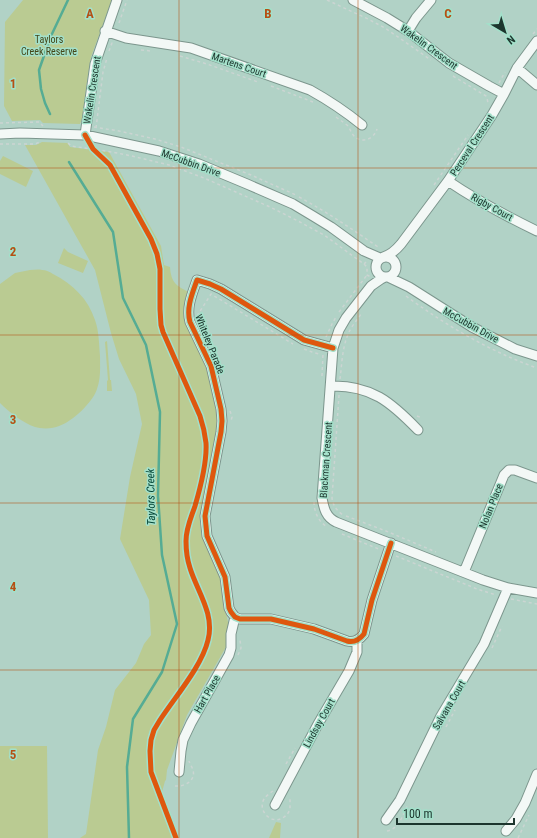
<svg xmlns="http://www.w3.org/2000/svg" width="537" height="838" viewBox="0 0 537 838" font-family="'Roboto Condensed',sans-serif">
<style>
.green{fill:#bacb92}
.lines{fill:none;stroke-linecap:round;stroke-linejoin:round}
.stream{stroke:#55ac94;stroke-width:2.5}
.minor-casing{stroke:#7c968d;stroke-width:11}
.path{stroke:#cbd5d2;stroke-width:1.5;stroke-dasharray:3 3;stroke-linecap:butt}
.minor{stroke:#f3f8f6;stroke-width:9}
.cycleway-casing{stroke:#a3e0ca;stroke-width:8}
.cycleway{stroke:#de570e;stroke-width:5}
.grid{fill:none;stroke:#b55014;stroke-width:1;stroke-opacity:0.55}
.labels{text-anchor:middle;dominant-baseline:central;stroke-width:3;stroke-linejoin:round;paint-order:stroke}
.park-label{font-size:10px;fill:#444618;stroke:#a3e0ca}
.street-label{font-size:10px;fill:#1c352d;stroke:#a3e0ca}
.water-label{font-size:11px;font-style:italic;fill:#014233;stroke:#a3e0ca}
.grid-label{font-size:13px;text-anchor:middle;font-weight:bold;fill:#b55014;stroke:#a3e0ca;stroke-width:3;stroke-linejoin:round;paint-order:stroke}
</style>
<rect width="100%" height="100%" fill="#b1d2c6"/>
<path class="green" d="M23,0H112L91,57L87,82L82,119L80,124L43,123L40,120L12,121L4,106L5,22Z
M42,142L68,143L70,147L109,152L161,246L164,265L170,267C171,282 176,286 189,292L186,303C196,333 208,364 214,396C216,406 218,416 217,427L201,517V526L205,543L219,572L223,584L225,608L229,627L226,647L187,715L167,770L166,780L165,781L162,792L180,838H80L86,834L98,750L106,727L115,690L136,663L144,644L151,635L149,600L120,539L130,477L142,424L136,394L119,359L111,333L95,270L25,145H36Z
M3,156L33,171L26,187L0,174V161Z
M64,248L68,252L88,261L83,273L58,263Z
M30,270C34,270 38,269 42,270C46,270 50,272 53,274C73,284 88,299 95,320C99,331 99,344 100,356C100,367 101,378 97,389C93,402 72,422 59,426C53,429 41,429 35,427C23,423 9,412 0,403V284L15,273Z
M107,341L110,380H111L112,391H107V381L108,380L105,342Z
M0,746H47L48,838H0Z
M276,822L281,823L280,838H269Z"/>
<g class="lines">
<path class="stream" d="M50,114L45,103L41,89L39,70L51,36L68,0
M69,162L113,232L123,298L146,345L160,412L158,496L162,555L177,624L162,672L133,719L127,767L129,838"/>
<defs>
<path id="minor" d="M353,0L387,18L408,31L449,63L489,86L504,94
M105,31L126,38L191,48L310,90C328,100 346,112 362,125
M408,31L416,18L431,0
M517,68L537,85
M0,134L20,133L85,135L159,151L199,164L247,184L293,204L313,216L331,227L364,251L380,258
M85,135L95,64L117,0
M448,181C476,200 506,216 537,231
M376 267a10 10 0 1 1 20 0a10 10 0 1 1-20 0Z
M383,257C391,255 396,250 401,244L448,181L492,115L504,94L517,68L537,41
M385,277L381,279L371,286L346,318L339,330L333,348L322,498C324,509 326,517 336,522L483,580L508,588L537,593
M388,277L409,287L472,327L515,349L537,356
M333,348L304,340L221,289L210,284L197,280C192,294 186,308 190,322L211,366L221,409L222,421L221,432L205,516L207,536L225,577L229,608L231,612L235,617L240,619H271L314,629L347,641C354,643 360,639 364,634L372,600L391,543
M331,386C371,385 391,402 418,430
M464,572L504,475L509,470H515L537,478
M179,772L181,751L183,740L191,723L229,655L231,648V634L235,617
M275,805L318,724L349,671L357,652V640
M386,820L400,800L441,716L484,644L508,588
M506,831L516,819L525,803L537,774"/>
</defs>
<use href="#minor" class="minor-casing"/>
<path class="path" d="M327,0L368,19L385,28L431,60
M119,23L127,0
M533,34L537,29
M141,50L151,51
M109,51L112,43H114
M180,56L207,64L258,82
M453,76L486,96L487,98L488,103
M499,83L505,72
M271,86L313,102
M336,117C340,120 343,122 347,125C350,128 351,133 354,136C362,144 374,139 377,129
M0,123L39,122L43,126
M94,127L119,131L155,139L181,147L251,175L296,195
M96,128L103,72L107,58
M68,143L71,146L112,152L132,156L169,165L204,178L270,207L298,221L324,235L364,264L366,262
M0,144H35L40,142
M434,185L468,135
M299,197C327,212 352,229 378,247L377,248
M364,264L367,267V275L371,277
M406,296C447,326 489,351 537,368
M339,312L367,275
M197,316L211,294L293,344
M326,337L332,324L336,317
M213,349L219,362
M304,349L312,352L319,354
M322,376L323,354
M340,379C342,364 342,347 349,332C352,326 357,320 361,314
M339,395L332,498C333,505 336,510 343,515
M230,411L232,417L231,421
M417,416L422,418
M314,502C314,511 318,521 326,526
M346,516L386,531L436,552
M342,534L381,550
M396,556L477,589L496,595
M511,599L537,604
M492,648L502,626
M238,655L241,648L240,640
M446,727L455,710
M286,764L295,748
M175,786C184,787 196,781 193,770C192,767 190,764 189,761
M273,791C270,793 266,796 264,799C257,811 272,826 284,817C287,815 289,812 290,809C290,805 290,801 290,797
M387,831C399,829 403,815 408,804
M518,838L529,815"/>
<use href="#minor" class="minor"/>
<defs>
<path id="cycleway" d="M85,135L93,149L110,165L151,239L157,254L160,269V309L161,325L163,332L200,416C203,425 205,434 206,443C207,460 200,489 195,506C191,518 186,528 186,541C186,550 187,559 190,568C197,591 215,614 208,640C202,666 175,697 160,720L154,730L151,740L150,751L151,772L176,838
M333,348L304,340L221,289L210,284L197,280C192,294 186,308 190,322L211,366L221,409L222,421L221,432L205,516L207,536L225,577L229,608L231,612L235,617L240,619H271L314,629L347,641C354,643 360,639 364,634L372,600L391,543"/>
</defs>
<use href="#cycleway" class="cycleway-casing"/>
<use href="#cycleway" class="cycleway"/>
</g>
<path class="grid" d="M179,0V838M358,0V838M0,168H537M0,335H537M0,503H537M0,670H537"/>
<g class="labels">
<g class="park-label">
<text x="49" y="39">Taylors<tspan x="49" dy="12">Creek Reserve</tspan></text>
</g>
<g class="street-label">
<text transform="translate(429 47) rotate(36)">Wakelin Crescent</text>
<text transform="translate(239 65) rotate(19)">Martens Court</text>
<text transform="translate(92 90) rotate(-81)">Wakelin Crescent</text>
<text transform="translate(472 145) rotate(-57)">Perceval Crescent</text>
<text transform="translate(191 163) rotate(20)">McCubbin Drive</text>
<text transform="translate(492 207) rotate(29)">Rigby Court</text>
<text transform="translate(471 325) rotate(29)">McCubbin Drive</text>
<text transform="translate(210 344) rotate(68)">Whiteley Parade</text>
<text transform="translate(326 460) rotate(-86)">Blackman Crescent</text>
<text transform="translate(491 506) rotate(-68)">Nolan Place</text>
<text transform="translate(207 694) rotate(-60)">Hart Place</text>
<text transform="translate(449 705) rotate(-60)">Salvana Court</text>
<text transform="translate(319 723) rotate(-61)">Lindsay Court</text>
</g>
<g class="water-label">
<text transform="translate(151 497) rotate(-91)">Taylors Creek</text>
</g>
</g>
<g class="grid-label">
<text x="90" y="18">A</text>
<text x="268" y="18">B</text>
<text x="448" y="18">C</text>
<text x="13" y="88">1</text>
<text x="13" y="256">2</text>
<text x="13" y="424">3</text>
<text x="13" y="591">4</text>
<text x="13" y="759">5</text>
</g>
<g transform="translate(505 32) rotate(142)" stroke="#a3e0ca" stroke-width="3" paint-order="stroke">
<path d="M0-3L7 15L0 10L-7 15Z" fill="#1c352d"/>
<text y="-6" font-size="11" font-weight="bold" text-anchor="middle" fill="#1c352d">N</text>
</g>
<path d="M397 818v6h117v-6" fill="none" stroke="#1c352d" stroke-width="2"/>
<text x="403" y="818" font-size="12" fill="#1c352d" stroke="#a3e0ca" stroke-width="3" paint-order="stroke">100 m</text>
</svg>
